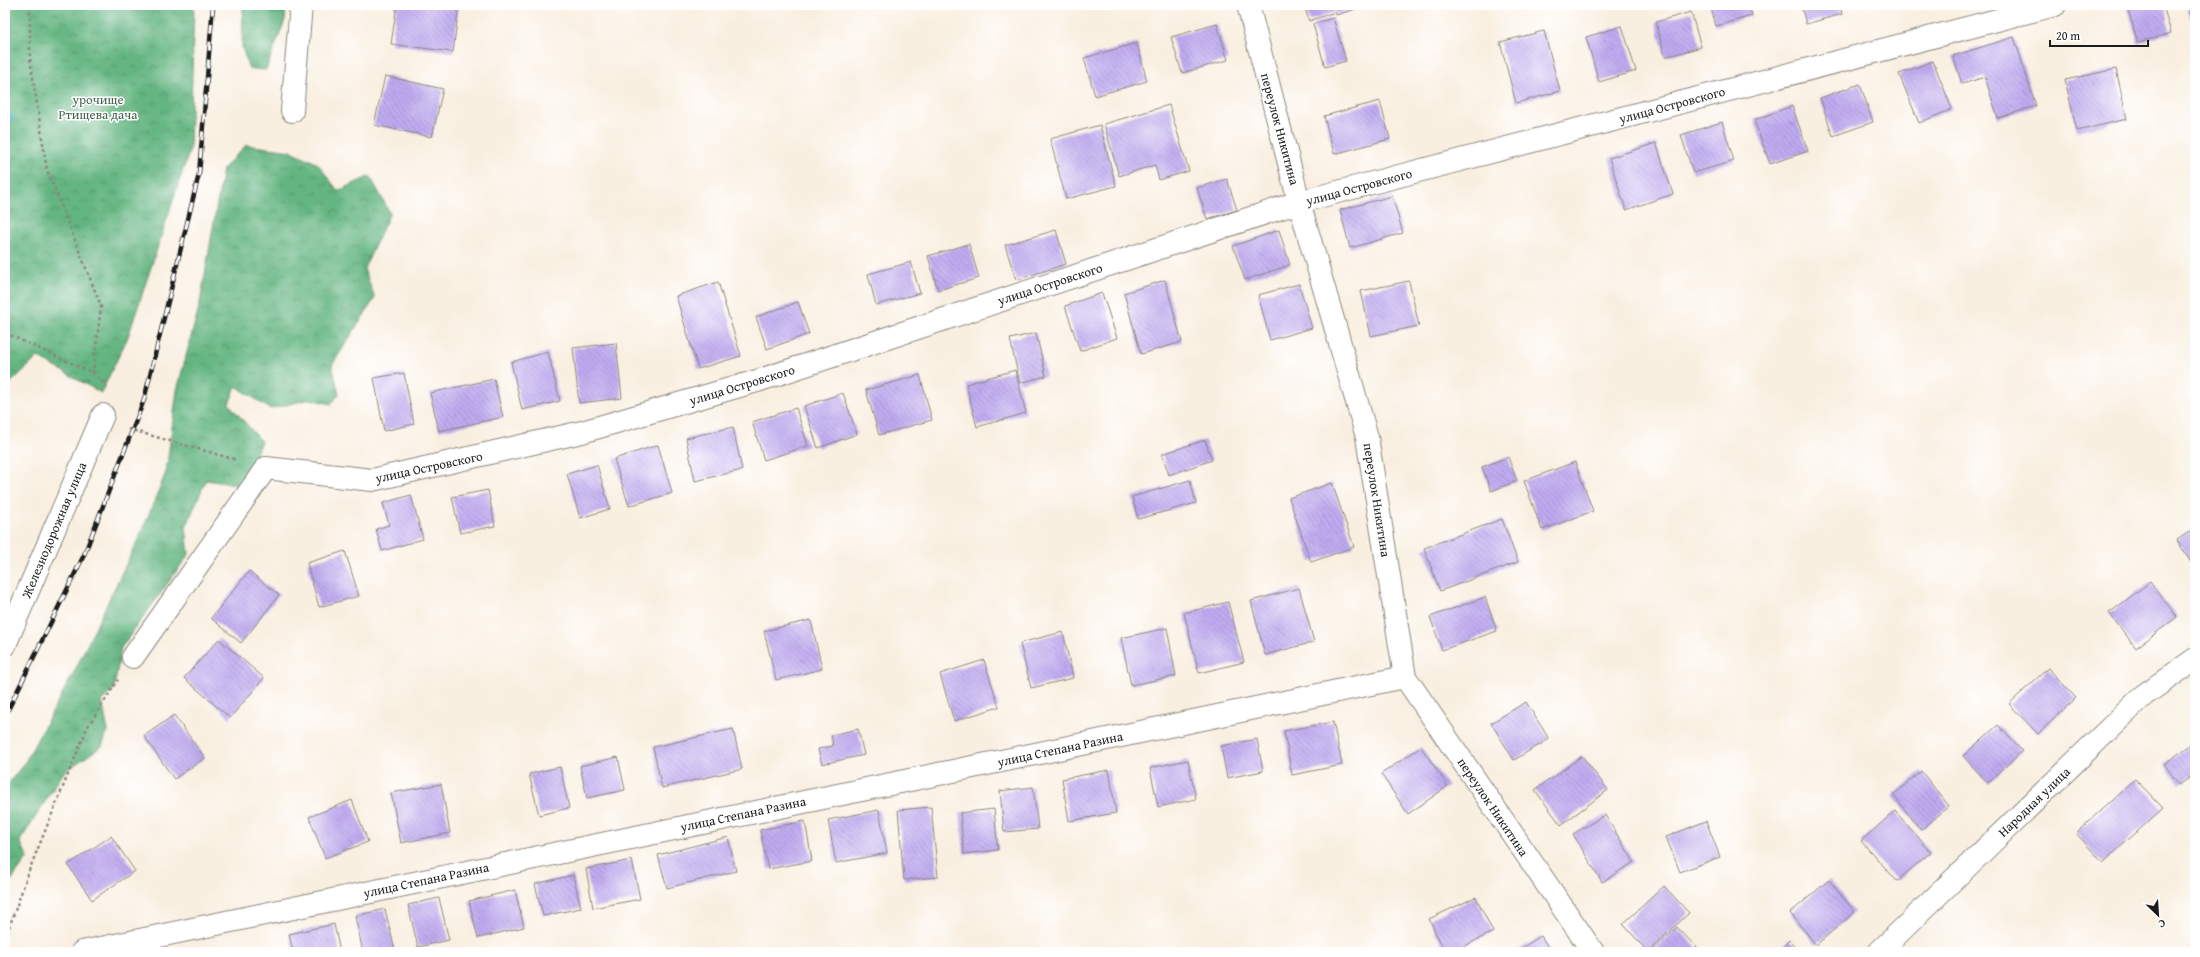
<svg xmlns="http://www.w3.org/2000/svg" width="2200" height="957" viewBox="0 0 2200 957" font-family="'Gentium Book Plus',serif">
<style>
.forest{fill:url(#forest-crowns);stroke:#40684e}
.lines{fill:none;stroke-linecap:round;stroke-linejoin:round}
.stream{stroke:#44abc3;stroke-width:10}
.building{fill:url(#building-back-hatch)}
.minor-casing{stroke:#8a867e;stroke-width:24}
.path{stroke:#8a867e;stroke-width:2.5;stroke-dasharray:3 3;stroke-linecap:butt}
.minor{stroke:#fff;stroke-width:22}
.rail-casing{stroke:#1c1c1c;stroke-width:4.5}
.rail{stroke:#fff;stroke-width:3;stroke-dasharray:9;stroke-linecap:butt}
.labels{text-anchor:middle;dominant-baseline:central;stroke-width:3;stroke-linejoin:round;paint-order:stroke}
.park-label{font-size:13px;fill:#42654e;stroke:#fff}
.street-label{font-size:13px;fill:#1c1c1c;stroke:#fff}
</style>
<defs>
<pattern id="forest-crowns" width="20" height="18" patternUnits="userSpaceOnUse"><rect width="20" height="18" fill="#64b581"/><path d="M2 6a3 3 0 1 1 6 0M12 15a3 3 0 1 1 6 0" fill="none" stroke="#529269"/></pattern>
<pattern id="building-back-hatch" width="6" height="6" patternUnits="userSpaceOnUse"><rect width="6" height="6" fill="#bfabf1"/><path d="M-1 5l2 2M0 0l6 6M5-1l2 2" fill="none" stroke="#9a8ac2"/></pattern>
</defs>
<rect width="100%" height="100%" fill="#fff"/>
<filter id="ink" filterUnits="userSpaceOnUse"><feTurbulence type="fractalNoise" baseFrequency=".025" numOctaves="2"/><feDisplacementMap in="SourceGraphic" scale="8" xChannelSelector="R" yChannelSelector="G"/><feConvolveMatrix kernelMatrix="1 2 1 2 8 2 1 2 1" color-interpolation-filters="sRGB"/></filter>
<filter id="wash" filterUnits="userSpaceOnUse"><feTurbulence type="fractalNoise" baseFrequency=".012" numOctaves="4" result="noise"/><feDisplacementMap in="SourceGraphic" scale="16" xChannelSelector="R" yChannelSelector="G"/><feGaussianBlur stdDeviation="0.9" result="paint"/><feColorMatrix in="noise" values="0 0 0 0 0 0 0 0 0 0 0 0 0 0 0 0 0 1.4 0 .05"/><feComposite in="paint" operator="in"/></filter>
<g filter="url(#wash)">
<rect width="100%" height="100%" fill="#f9efe0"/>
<path class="forest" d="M5,5H194L190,149L128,337L101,393L38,357L5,388Z
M243,5H286L285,20L266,70L249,69L242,47Z
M246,145L292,151L318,164L338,191L370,176L390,213L364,269L375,298L332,365L339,394L331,404L310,399L270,409L236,386L229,404L261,441L243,486L206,480L186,527L189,554L121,648L114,689L102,701L108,731L102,746L64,772L20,841L28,858L10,882H5V788L25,762L74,672L143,529L166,472L177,390L200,303L223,169Z"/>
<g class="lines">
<path class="stream" d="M5,118L9,117"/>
</g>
<g id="blocks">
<path class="building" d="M397,5H459L453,52L391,44Z
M1304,5H1355L1356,9L1336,15L1335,12L1309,21Z
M1710,5H1749L1752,16L1716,26Z
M1801,5H1840L1842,14L1806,24Z
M2129,5H2163L2171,33L2138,43L2127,6Z
M2187,5H2195V33Z
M1691,12L1701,47L1665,57L1656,22Z
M1333,18L1346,61L1325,67L1313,24Z
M1217,24L1228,60L1182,73L1171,37Z
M1622,26L1636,71L1599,82L1586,37Z
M1544,31L1560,91L1516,103L1500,42Z
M2014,37L2036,106L1998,118L1985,77L1962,84L1953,56Z
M1137,43L1147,81L1095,96L1084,58Z
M1933,61L1952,109L1919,123L1899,74Z
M2116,69L2127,119L2077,131L2065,80Z
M385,76L443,89L432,137L374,125Z
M1860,84L1873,122L1833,136L1820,98Z
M1380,101L1390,139L1334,154L1324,116Z
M1169,105L1189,171L1159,180L1155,165L1119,176L1104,124Z
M1792,106L1808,151L1770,164L1754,120Z
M1722,122L1734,161L1693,173L1681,135Z
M1100,125L1116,186L1066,199L1050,139Z
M1656,143L1673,194L1626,210L1609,158Z
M1227,179L1237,210L1207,219L1197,188Z
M1392,196L1403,233L1350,248L1340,210Z
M1056,230L1066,264L1016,280L1005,245Z
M1279,230L1290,265L1245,280L1233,246Z
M969,244L979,278L938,290L928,256Z
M911,262L920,293L876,305L868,274Z
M1165,280L1182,342L1141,354L1124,293Z
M1409,281L1419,326L1371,336L1361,291Z
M718,282L741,356L698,369L676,296Z
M1299,284L1312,328L1270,340L1258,295Z
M1102,293L1117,338L1080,351L1065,306Z
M798,302L809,334L767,349L756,317Z
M1036,333L1046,376L1020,383L1010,339Z
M616,343L622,398L579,403L573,348Z
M548,352L560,401L522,410L511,362Z
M1015,370L1026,413L977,427L966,384Z
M404,373L414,424L384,431L374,378Z
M920,375L932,420L879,435L866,390Z
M494,379L503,417L439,431L430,393Z
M843,393L857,434L818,448L804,406Z
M796,408L808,446L764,460L752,422Z
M733,427L742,470L695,481L686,438Z
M1205,440L1212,460L1169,475L1162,454Z
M658,445L672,493L629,506L614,459Z
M1508,457L1517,481L1491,491L1482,467Z
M1575,462L1593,511L1542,530L1524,481Z
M597,465L610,509L580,518L567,474Z
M1190,480L1196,503L1138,519L1132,497Z
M1332,483L1354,547L1311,562L1289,498Z
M488,490L495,526L460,533L452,497Z
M411,495L423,539L382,551L376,529L389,525L383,503Z
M1502,519L1518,562L1440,591L1424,548Z
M2195,528V569L2177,540Z
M345,551L359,596L319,607L307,563Z
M249,571L279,595L241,643L211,618Z
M2150,582L2177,617L2136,648L2109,613Z
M1299,588L1314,642L1265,655L1251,601Z
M1485,597L1497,631L1442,650L1430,617Z
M1228,602L1244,662L1199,673L1184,613Z
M811,620L822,669L776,680L764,631Z
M1167,628L1176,676L1131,685L1121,638Z
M1063,632L1073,678L1031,688L1020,643Z
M219,639L264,678L230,718L184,678Z
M984,660L999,707L954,721L940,674Z
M2048,668L2076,698L2038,734L2009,704Z
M1526,702L1549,739L1514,760L1491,723Z
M174,715L205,758L174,779L144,736Z
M1333,722L1342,765L1292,775L1284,731Z
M1998,725L2022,751L1988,783L1963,756Z
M733,729L742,769L662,788L653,747Z
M858,729L864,755L822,764L818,749L833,746L831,735Z
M1257,739L1263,771L1227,778L1221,746Z
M2195,742V774L2179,785L2164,764Z
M1421,747L1448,786L1408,814L1381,774Z
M1582,756L1608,790L1561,825L1535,790Z
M618,757L625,790L587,798L580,766Z
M1188,760L1196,799L1158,807L1150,768Z
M560,767L569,808L539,815L529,774Z
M1109,770L1116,813L1069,821L1062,779Z
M1921,771L1949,806L1921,830L1893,795Z
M2135,779L2163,808L2103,863L2076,833Z
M441,784L450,833L401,843L391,793Z
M1033,787L1038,829L1004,832L1000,791Z
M352,800L368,842L325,858L309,817Z
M931,807L938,877L904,880L898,810Z
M994,809L998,850L964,854L960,813Z
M879,810L887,853L836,863L828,820Z
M1895,811L1931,852L1897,881L1861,841Z
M1605,815L1634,862L1602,882L1573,834Z
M805,821L812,861L768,869L760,830Z
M1706,821L1720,857L1680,872L1666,837Z
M111,836L135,871L92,900L68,865Z
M728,837L736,871L667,888L658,855Z
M632,860L640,899L593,908L586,869Z
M573,875L581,908L543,916L535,884Z
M1829,880L1855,912L1816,945L1790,913Z
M1664,886L1689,913L1648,952L1623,924Z
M515,890L524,927L478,938L469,901Z
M1476,897L1493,932L1452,952H1445L1429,919Z
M439,898L449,940L418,947L408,905Z
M385,909L395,951L363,952L355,916Z
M334,924L340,952H293L289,934Z
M1677,927L1697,948L1693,952H1651Z
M1541,936L1551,952H1515Z
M1789,940L1800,952H1777Z"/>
</g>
</g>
<g filter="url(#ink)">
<use href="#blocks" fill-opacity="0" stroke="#8a867e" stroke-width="1"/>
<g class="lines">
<defs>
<path id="minor" d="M1248,5L1299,202L1367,437L1405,677L1593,952
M292,111L301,5
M5,645L103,415
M133,657L266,468L372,480L582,432L757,381L1299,202L2055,5
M82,952L1405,677
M1879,952L2144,695L2195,659"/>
</defs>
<use href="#minor" class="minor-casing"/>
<path class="path" d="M30,5V58L47,170L101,306L93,373
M5,333L93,373L107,386
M128,429L237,460
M5,939L30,868L87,728L118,680"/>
<use href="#minor" class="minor"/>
<defs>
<path id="rail" d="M5,716L84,555L144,400L199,174L213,5"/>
</defs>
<use href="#rail" class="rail-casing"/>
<use href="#rail" class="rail"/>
</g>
</g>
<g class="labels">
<g class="park-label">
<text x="98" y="99">урочище<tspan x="98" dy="15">Ртищева дача</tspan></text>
</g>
<g class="street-label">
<text transform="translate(1672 105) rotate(-15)">улица Островского</text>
<text transform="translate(1280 129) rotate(75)">переулок Никитина</text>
<text transform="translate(1359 187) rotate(-15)">улица Островского</text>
<text transform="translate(1050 284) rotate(-18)">улица Островского</text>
<text transform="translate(742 385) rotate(-17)">улица Островского</text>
<text transform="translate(429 467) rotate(-12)">улица Островского</text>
<text transform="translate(1377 500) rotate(81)">переулок Никитина</text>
<text transform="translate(54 530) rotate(-67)">Железнодорожная улица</text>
<text transform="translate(1060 749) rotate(-12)">улица Степана Разина</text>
<text transform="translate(2034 802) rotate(-44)">Народная улица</text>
<text transform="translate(1493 807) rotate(56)">переулок Никитина</text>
<text transform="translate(743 814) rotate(-12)">улица Степана Разина</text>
<text transform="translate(426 880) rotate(-12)">улица Степана Разина</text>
</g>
</g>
<rect width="2200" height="957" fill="none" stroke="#fff" stroke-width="20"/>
<g transform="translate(2158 915) rotate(155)" stroke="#ffffff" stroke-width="3" paint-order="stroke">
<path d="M0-3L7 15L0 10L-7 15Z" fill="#1c1c1c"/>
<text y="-6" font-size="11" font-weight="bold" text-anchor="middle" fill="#1c1c1c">С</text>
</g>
<path d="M2050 40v6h98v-6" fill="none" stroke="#1c1c1c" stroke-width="2"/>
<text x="2056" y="40" font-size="12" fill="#1c1c1c" stroke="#ffffff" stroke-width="3" paint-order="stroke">20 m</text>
</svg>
